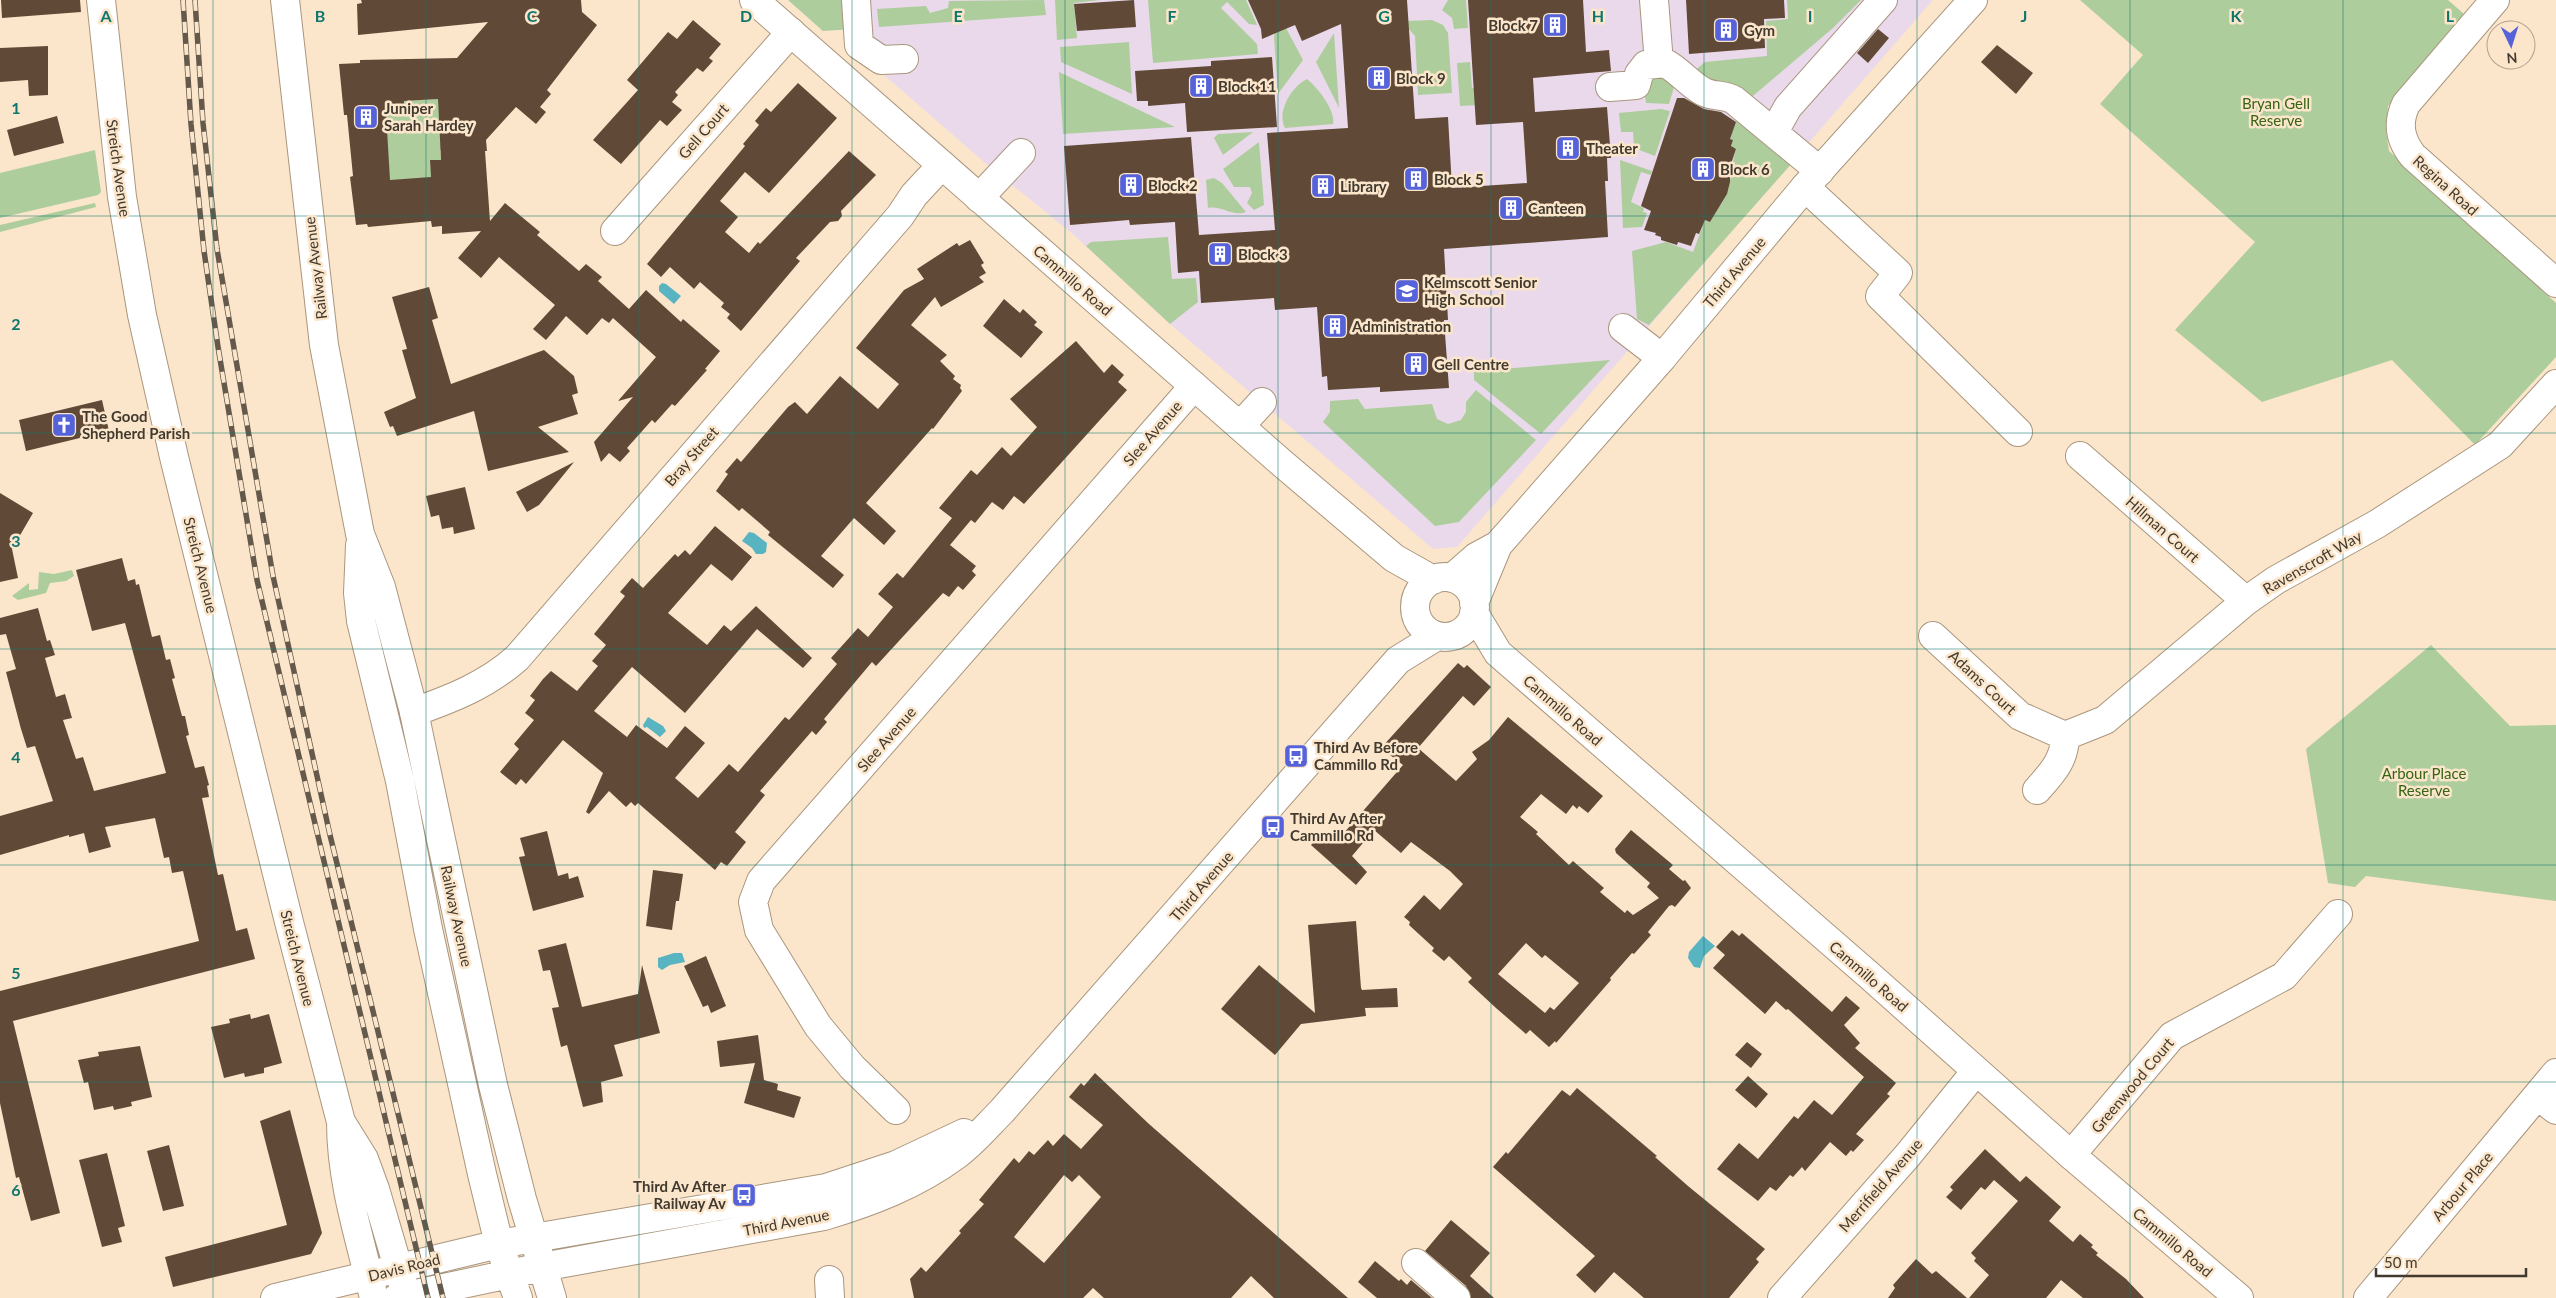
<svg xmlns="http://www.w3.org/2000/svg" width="2556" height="1298" viewBox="0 0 2556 1298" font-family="Lato,sans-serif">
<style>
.education{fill:#ead9eb}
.green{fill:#aecd9d}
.water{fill:#59b4c2}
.building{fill:#604a37;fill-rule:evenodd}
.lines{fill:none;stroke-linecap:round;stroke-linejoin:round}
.minor-casing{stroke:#aa967e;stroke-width:30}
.major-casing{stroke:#aa967e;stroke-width:30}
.minor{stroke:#fff;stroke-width:28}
.major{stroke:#fff;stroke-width:28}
.rail-casing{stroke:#64594b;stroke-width:5.5}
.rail{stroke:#fbe6cb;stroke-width:4;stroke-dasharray:11;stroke-linecap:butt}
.grid{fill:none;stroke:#0f766e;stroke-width:1;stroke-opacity:0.55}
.labels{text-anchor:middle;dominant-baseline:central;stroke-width:5;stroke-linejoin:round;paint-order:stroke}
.poi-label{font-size:15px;font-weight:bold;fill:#423a2f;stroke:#fbe6cb;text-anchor:start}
.park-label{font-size:15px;fill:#366414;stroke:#fbe6cb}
.street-label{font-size:15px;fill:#423a2f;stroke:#fbe6cb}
.grid-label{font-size:16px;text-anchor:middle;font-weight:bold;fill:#0f766e;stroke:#fbe6cb;stroke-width:5;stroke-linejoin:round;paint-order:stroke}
</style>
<rect width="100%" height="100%" fill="#fbe6cb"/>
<path class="education" d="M788,0H1933L1457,547L1433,549L1170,324L1075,236L984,162L853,48L852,29L823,31Z"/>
<path class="green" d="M788,0H850L852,29L823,31Z
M1044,0L1046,15L879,27L877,9L926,6L930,13L948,8L949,1Z
M1055,0H1100L1074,3L1077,38L1057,40Z
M1148,0H1246L1257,25L1249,24L1227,2L1221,8L1257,44L1258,54L1153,63Z
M1448,0H1466L1468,28L1454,29L1452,18L1442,10Z
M1787,0H1861L1833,28L1747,101L1692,73L1705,62L1767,56L1766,21L1788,19Z
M2080,0H2448L2464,14L2388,106L2386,131L2389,151L2556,303V357L2475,445L2392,360L2262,402L2175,330L2255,242L2100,104L2143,55Z
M1432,20L1443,25L1448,33L1452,93L1418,95L1415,36L1407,27V21Z
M1286,28L1303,60L1278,94L1274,37L1275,31Z
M1334,33L1339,108L1316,62Z
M1129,42L1132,94L1061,62L1060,47Z
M1470,62L1472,88L1518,85L1519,103L1460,106L1457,63Z
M1652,71L1675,84L1669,104L1646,103L1644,89Z
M1059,72L1175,127L1063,134Z
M1307,79C1317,87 1336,110 1333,124L1285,128C1276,112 1292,86 1307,79Z
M452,98L443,149L440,150L441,160L430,161L432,180L380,181L387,127L384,113L404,112V101Z
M1661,109L1670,111L1655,156L1634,148L1633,132H1621L1619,113Z
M1737,118L1794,161L1649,325L1637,319L1632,251L1666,242L1693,252L1705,220L1710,222C1714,212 1722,205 1726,195C1732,180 1731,165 1736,149L1731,147L1733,140L1730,139Z
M1253,132L1223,155L1214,138L1218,134Z
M1259,142L1264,205L1254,210L1247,203L1252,193L1250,187H1234L1223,169Z
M95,150L101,192L98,195L0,218V173Z
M1620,160L1652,171L1651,175L1641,172L1631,202L1644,208L1643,212L1647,213L1642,227L1623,228Z
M1214,178L1222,183L1246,212C1231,217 1222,205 1208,208L1206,180Z
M95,203L96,207L0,232V225Z
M1168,237L1172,279L1196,278L1198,302L1170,324L1086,246L1091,242Z
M1610,360L1541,434L1474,380V372L1478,371Z
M1476,390L1536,440L1459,522L1435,526L1323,422L1330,412V401L1358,399L1365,409L1432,404L1437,419L1448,424L1461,420L1466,412V402Z
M72,570L74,576L66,581L50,583L46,593L18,600L12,596L29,583V590L38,589L39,572L54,574Z
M2431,645L2510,726L2556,725V901L2366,876L2355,887L2328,883L2306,749Z"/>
<path class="water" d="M662,283L666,284L681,296L674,304L659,291V286Z
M749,532L754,533L767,543L766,552L763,554H756L752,548L742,541Z
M648,717L663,726L666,731L660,737L647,727L644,728L643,725Z
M1703,936L1715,946L1704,956L1700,968L1694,967L1688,958L1689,952Z
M674,953H682L685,962L670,965L662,970L658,967V958Z"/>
<path class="building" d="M1,0H80L81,12L2,18Z
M361,0H581L582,12L597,25L547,90L551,94L540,107L546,112L536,124L516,107L486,140L487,151H485L490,221L505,203L540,232L537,235L579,271L586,264L602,277L598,281L629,309L646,290L681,322L683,319L720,351L705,369L707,370L675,406L672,404L655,423L652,420L627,448L630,451L620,462L609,453L601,462L594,442L633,397L618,401L656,357L613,318L609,323L602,318L587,335L566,316L546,340L533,329L555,305L499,257L481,278L458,258L481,231L442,234V226L432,227L431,221L368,227L367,224L356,225L350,177L353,176L347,115H344L339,64L360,63V60L457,58L488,22L358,35L357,4L362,3ZM438,99L441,160H430L431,177L390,180L386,113L404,112V101Z
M1134,0L1136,27L1077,31L1074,4Z
M1248,0H1407L1415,119L1448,117L1452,188L1527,183L1523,122L1476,125L1468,0H1583L1586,52L1609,50L1611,71L1533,78L1535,112L1607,107L1611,158H1607L1608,181H1605L1608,237L1444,249L1448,320H1444L1449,388L1380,392V387L1328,390L1327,376L1322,377L1317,307L1275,310L1274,298L1201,303L1199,271L1178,273L1175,222L1130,225L1129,220L1070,225L1064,146L1191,137L1199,235L1275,230L1267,133L1348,128L1341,24L1302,41L1295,25L1262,39L1261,29Z
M1686,0H1784L1785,18L1764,19L1765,48L1689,54Z
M693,20L721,44L709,58L713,61L703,72L697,68L675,92L678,95L672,102L682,110L667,126L660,120L621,164L593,140L638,90L627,80L668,32L677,39Z
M1878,29L1889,38L1868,63L1857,53Z
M1997,45L2033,73L2016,94L1981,62Z
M48,46V95L29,96L28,80L0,82V48Z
M1272,57L1277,127L1187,132L1185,103L1148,106V101H1137L1135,71L1211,66V61Z
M798,83L837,118L769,193L745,172L720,201L738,217L725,232L749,253L758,242L760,244L849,151L876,175L841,211L842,216L838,221L830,222L796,258L800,261L741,331L727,318L730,314L721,307L724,303L700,282L694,289L670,267L661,277L647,264L745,146L743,144L759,125L755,121L766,108L771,112Z
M1677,98H1684L1704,109L1721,112L1736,122L1730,139L1733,140L1731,146L1736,149L1730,167V182L1727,194L1710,222L1705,220L1699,234L1696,233L1691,246L1678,242L1677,245L1661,240V237L1655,235L1656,233L1644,230L1651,211L1641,206Z
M57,116L64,143L14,156L7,130Z
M970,240L984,263L981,265L986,273L979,277L984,282L941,307L935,297L911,325L947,355L940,361L955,376L953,379L961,385L960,388L962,391L933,429L932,428L866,503L896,531L884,545L854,518L821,556L844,575L833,588L768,535L770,532L742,508L739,511L716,491L728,474L725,472L737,458L741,462L788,407L795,402L807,414L840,376L878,409L899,384L856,348L904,290L924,279L917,269L957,243L959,246Z
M429,287L438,318L432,320L451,384L544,350L574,376L578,393L572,395L578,414L538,427L569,452L488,471L474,411L397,436L393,426L390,427L384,412L416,398L402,350L407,349L392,297Z
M1004,299L1020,313L1023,309L1037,322L1034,325L1043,332L1021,358L983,326Z
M1076,341L1104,373L1112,364L1124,375L1118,382L1127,390L1024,504L1014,496L1003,510L992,502L975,523L971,520L950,545L976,566L972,571L976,575L963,590L958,586L949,597L943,593L876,666L872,662L824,719L827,722L816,735L812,731L760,791L765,795L735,832L746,842L727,866L721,862L715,870L638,803L635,806L631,802L626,807L609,791L589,814L586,812L603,773L563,740L526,784L521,779L516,785L500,772L519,749L514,744L534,720L525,713L535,700L530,696L543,679L551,671L577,691L598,666L592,661L606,645L594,634L625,596L620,592L632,578L643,588L675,554L678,557L685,550L690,555L715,526L752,557L732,581L711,564L668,613L707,645L724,625L731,631L756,606L812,658L803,668L757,629L685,713L632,667L594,711L627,737L636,725L667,748L685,726L705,743L675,778L698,798L729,764L738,772L785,717L789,720L837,664L831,658L858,628L868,637L893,607L878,594L897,573L903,578L952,518L939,508L971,470L977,475L1002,447L1011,456L1037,427L1010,399Z
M102,400L109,431L26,451L19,420Z
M574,462L539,505L527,512L516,492Z
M465,487L475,529L454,534L453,527L442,529L439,515L431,517L426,496Z
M0,493L33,513L12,549L18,578L0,582Z
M122,558L128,581L135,579L136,585L139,584L152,637L160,635L166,660L170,659L175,678L172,679L182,716H185L189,735L186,736L195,768L204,766L209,785L207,786L209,797L202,798L218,875L223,874L236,931L247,928L255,959L13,1021L60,1213L31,1221L19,1177L16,1178L0,1103V991L199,941L183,871L172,873L169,857L164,858L155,818L105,827L111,847L89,853L84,833L69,837V835L0,855V816L53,801L35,746L27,748L21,729L6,672L16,669L6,634L0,635V618L38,608L47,641L50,640L55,655L45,658L56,697L65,694L72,718L63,720L76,759L83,757L94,791L166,773L125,623L92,631L76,570Z
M1458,663L1464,668L1467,665L1491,687L1474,706L1463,696L1418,748L1456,781L1477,759L1472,752L1489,740L1508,717L1603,796L1588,813L1579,806L1577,809L1573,805L1566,814L1541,794L1520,817L1538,832L1536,834L1569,865L1573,861L1604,888L1600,892L1625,913L1627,910L1633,915L1659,898L1647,887L1650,883L1616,853L1615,849L1631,830L1673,865L1669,869L1683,881L1685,880L1691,888L1675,907L1672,905L1669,906L1648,932L1651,935L1634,954L1632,953L1610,978L1611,980L1556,1043L1555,1041L1549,1047L1530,1030L1526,1034L1496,1008L1468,982L1472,978L1449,956L1444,961L1432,951L1434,948L1409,925L1410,922L1404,917L1424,895L1440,910L1463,884L1450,871L1411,842L1401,853L1374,830L1352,856L1367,872L1356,885L1311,845L1324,831L1336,842L1403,765L1381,748ZM1526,943L1542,958L1545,955L1579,983L1554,1010L1550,1007L1545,1013L1498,974Z
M547,831L558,876L568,873L569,879L578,876L584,897L533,911L519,857L525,856L520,838Z
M653,870L683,874L679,901H676L672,930L646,926Z
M1356,921L1361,988L1362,990L1397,988L1398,1007L1365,1008L1366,1016L1301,1024L1275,1055L1221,1009L1259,965L1315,1013L1308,925Z
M1732,930L1739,936L1742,933L1832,1012L1846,996L1860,1008L1844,1025L1860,1043L1855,1048L1896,1083L1887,1094L1890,1096L1856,1134L1864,1140L1853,1152L1851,1150L1846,1156L1830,1142L1805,1171L1802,1167L1793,1177L1790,1175L1776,1191L1770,1187L1758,1201L1717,1169L1739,1143L1758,1159L1794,1116L1798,1119L1814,1100L1832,1115L1864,1077L1788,1009L1786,1010L1776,1001L1765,1014L1713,968L1725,955L1716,947Z
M566,943L582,1007L638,994L642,965L660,1033L614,1045L623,1076L601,1082L603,1102L583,1107L567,1045L561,1047L552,1008L559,1007L550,970L543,971L538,950Z
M706,956L726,1006L711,1013L708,1005L703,1007L684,966Z
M250,1014L251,1019L269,1014L282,1063L264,1068V1073L245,1077L244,1073L224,1078L211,1027L230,1023L229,1019Z
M758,1035L764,1080L778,1084L777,1090L801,1097L794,1118L744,1103L755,1063L720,1067L717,1041Z
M1747,1042L1762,1054L1751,1068L1735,1055Z
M140,1046L152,1097L131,1102L132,1106L114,1110L113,1106L94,1110L88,1082L84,1083L78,1060L99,1056L98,1052Z
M1095,1073L1149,1124L1348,1298H1274L1251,1276L1231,1298H1104L1093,1288L1083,1298H914L910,1279L921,1267L926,1272L961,1233L959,1231L984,1204L979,1200L1014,1158L1019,1163L1029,1151L1034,1155L1048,1140L1053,1146L1064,1134L1081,1149L1103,1125L1069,1097L1081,1083L1084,1086ZM1064,1175L1072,1182L1079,1175L1101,1197L1044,1263L1014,1237Z
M1748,1076L1768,1094L1756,1108L1735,1090Z
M1577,1088L1657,1156L1655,1157L1688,1186L1765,1249L1756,1259L1759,1262L1729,1298H1644L1614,1272L1595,1293L1576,1275L1595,1256L1493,1167L1506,1152L1508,1154L1562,1090L1570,1096Z
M290,1110L322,1233L311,1254L173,1287L165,1257L287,1225L260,1121Z
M169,1145L184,1206L163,1211L147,1151Z
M1985,1149L2020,1182L2026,1176L2061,1207L2049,1221L2073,1242L2080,1234L2093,1245L2091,1247L2098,1253L2096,1255L2126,1279L2144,1298H2083L2061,1280L2046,1298H1969L1989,1275L1974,1261L1976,1258L1971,1253L2018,1201L1994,1180L1985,1190L1981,1187L1961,1210L1946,1197L1953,1190L1950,1187Z
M107,1153L125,1226L118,1228L122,1242L102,1247L79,1160Z
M1451,1220L1490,1253L1470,1276L1494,1298H1471L1466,1286L1425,1251Z
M1916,1259L1932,1274L1936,1271L1967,1298H1888L1895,1288L1893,1285Z
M1375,1261L1399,1281L1401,1279L1407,1285L1411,1280L1432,1298H1377L1358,1282Z"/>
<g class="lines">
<defs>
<path id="minor" d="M101,0L122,197L142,315L174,457L289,922L341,1122C341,1183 360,1239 374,1298
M856,0L859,45L881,60L904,59
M1654,0L1659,63
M2495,0L2406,104C2397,123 2400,140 2413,156L2556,283
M1610,87L1636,85L1639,74L1646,65L1665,63C1679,70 1690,85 1704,92C1714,97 1724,94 1734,100L1820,171
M1774,132L1788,107L1883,0
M1805,187L1898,273L1880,296L2018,432
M979,198L1021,153
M615,231L791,32
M1623,328L1662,358
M1240,426L1262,402
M2080,456L2246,601
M1933,636L2020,716L2065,736
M414,712C451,699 487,685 517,658L900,216L914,195L942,165
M2065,736L2105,720L2246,601L2276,580L2377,524L2500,445L2556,384
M2037,790C2052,773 2065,760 2065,736
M2538,1096L2556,1110
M896,1110L852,1067L818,1026L759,930L753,902L761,881L1194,386
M341,1122L364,1159L375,1189L407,1298
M2071,1155L2172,1036L2284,976L2338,914
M1416,1263L1456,1298
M829,1280L830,1298
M1782,1298L1908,1155L1976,1071
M2368,1298L2556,1073"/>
<path id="major" d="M285,0L324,345L360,534L381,587L414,712L493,1085L522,1199L552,1298
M754,0L1283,464L1394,558L1433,580
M360,545L358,593L361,621L400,781L428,929L482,1174L499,1244L518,1298
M1415 607a30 30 0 1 1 60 0a30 30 0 1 1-60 0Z
M1452,578L1476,557L1498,545L1662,358L1805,187L1973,0
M1474,603L1498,545
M1474,613L1498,653L1870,976L2071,1155L2239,1298
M275,1298L499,1244L826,1188L896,1165L964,1133
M397,1298L542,1267L824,1216C870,1202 916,1185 955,1156C972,1144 987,1126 1002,1111L1398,660L1437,636"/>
</defs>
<use href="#minor" class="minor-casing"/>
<use href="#major" class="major-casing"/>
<use href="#minor" class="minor"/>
<use href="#major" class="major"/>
<defs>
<path id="rail" d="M183,0L191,124L204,251L218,347L257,580L428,1298
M195,0L203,123L217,249L273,576L330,835L443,1298"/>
</defs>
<use href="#rail" class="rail-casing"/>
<use href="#rail" class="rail"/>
</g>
<path class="grid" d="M213,0V1298M426,0V1298M639,0V1298M852,0V1298M1065,0V1298M1278,0V1298M1491,0V1298M1704,0V1298M1917,0V1298M2130,0V1298M2343,0V1298M0,216H2556M0,433H2556M0,649H2556M0,865H2556M0,1082H2556"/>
<defs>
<symbol id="building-square" viewBox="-11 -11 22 22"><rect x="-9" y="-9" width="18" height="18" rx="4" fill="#5562d9" stroke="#fbe6cb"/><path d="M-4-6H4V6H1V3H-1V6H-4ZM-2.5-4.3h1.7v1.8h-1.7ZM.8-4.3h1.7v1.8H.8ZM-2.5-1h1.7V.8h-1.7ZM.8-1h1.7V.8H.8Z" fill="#fff"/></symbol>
<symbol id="school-square" viewBox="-11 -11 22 22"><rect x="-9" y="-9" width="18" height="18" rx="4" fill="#5562d9" stroke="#fbe6cb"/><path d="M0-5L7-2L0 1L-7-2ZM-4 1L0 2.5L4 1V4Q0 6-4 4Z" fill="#fff"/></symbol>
<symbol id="church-square" viewBox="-11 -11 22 22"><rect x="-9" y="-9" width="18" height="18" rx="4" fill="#5562d9" stroke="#fbe6cb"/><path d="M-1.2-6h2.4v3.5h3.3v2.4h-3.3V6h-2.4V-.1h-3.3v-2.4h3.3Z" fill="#fff"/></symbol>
<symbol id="bus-square" viewBox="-11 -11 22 22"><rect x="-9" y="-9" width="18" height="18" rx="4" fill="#5562d9" stroke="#fbe6cb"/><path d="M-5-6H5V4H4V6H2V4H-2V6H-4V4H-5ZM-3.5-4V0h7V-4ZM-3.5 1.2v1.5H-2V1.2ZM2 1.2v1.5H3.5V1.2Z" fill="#fff"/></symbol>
</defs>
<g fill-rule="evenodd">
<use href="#building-square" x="1541" y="11" width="28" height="28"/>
<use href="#building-square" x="1712" y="16" width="28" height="28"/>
<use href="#building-square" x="1365" y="64" width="28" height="28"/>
<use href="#building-square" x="1187" y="72" width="28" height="28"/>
<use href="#building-square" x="352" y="103" width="28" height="28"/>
<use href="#building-square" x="1554" y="134" width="28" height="28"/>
<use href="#building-square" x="1689" y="155" width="28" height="28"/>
<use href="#building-square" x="1402" y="165" width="28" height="28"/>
<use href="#building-square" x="1117" y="171" width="28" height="28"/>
<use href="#building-square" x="1309" y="172" width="28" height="28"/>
<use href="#building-square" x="1497" y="194" width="28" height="28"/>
<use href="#building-square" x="1206" y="240" width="28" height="28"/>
<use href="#school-square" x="1393" y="277" width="28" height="28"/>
<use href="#building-square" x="1321" y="312" width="28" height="28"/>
<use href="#building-square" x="1402" y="350" width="28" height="28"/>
<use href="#church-square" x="50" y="411" width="28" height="28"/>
<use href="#bus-square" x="1282" y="742" width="28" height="28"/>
<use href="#bus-square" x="1259" y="813" width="28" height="28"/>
<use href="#bus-square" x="730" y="1181" width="28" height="28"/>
</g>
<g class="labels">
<g class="poi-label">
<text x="1538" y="25" text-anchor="end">Block 7</text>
<text x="1744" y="30">Gym</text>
<text x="1396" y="78">Block 9</text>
<text x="1218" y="86">Block 11</text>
<text x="384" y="108">Juniper<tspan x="384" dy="17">Sarah Hardey</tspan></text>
<text x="1586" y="148">Theater</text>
<text x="1720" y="169">Block 6</text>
<text x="1434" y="179">Block 5</text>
<text x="1148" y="185">Block 2</text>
<text x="1340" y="186">Library</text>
<text x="1528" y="208">Canteen</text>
<text x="1238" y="254">Block 3</text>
<text x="1424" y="282">Kelmscott Senior<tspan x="1424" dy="17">High School</tspan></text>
<text x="1352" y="326">Administration</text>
<text x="1434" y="364">Gell Centre</text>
<text x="82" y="416">The Good<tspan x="82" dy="17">Shepherd Parish</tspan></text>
<text x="1314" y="747">Third Av Before<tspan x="1314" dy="17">Cammillo Rd</tspan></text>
<text x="1290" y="818">Third Av After<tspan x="1290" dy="17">Cammillo Rd</tspan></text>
<text x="726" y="1186" text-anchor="end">Third Av After<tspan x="726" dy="17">Railway Av</tspan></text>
</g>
<g class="park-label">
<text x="2276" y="103">Bryan Gell<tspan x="2276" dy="17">Reserve</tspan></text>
<text x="2424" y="773">Arbour Place<tspan x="2424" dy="17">Reserve</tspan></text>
</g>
<g class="street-label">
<text transform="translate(703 131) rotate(-49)">Gell Court</text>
<text transform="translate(119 168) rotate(82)">Streich Avenue</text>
<text transform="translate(2446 185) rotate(42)">Regina Road</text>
<text transform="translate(315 268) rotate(-97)">Railway Avenue</text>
<text transform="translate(1734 272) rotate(-50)">Third Avenue</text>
<text transform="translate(1073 280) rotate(41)">Cammillo Road</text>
<text transform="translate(1152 433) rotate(-49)">Slee Avenue</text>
<text transform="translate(691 456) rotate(-49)">Bray Street</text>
<text transform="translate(2163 529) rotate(41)">Hillman Court</text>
<text transform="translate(2312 562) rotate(-30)">Ravenscroft Way</text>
<text transform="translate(201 565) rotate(76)">Streich Avenue</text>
<text transform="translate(1983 682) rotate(43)">Adams Court</text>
<text transform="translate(1563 710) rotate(41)">Cammillo Road</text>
<text transform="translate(886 739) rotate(-49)">Slee Avenue</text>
<text transform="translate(1201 886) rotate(-49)">Third Avenue</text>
<text transform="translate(457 916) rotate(78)">Railway Avenue</text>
<text transform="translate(298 958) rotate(76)">Streich Avenue</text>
<text transform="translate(1869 976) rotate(41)">Cammillo Road</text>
<text transform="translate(2132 1085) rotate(-50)">Greenwood Court</text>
<text transform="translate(1880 1185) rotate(-49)">Merrifield Avenue</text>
<text transform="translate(2462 1186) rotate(-50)">Arbour Place</text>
<text transform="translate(786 1222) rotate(-11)">Third Avenue</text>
<text transform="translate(2173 1242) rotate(40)">Cammillo Road</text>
<text transform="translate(404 1267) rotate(-14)">Davis Road</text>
</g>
</g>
<g class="grid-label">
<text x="106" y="22">A</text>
<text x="320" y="22">B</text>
<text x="532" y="22">C</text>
<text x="746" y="22">D</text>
<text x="958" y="22">E</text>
<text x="1172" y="22">F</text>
<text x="1384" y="22">G</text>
<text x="1598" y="22">H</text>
<text x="1810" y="22">I</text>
<text x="2024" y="22">J</text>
<text x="2236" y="22">K</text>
<text x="2450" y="22">L</text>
<text x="16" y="114">1</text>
<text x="16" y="330">2</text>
<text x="16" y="547">3</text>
<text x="16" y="763">4</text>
<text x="16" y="979">5</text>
<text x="16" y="1196">6</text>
</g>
<g transform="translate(2511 45) rotate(176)"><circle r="24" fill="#fbe6cb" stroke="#b1a18d"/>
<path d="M0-4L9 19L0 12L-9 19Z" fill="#5562d9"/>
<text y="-8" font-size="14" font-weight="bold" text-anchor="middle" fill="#423a2f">N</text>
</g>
<path d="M2376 1268v8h150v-8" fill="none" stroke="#423a2f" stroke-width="2.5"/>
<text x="2384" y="1268" font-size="15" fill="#423a2f" stroke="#fbe6cb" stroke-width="4" paint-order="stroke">50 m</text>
</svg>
